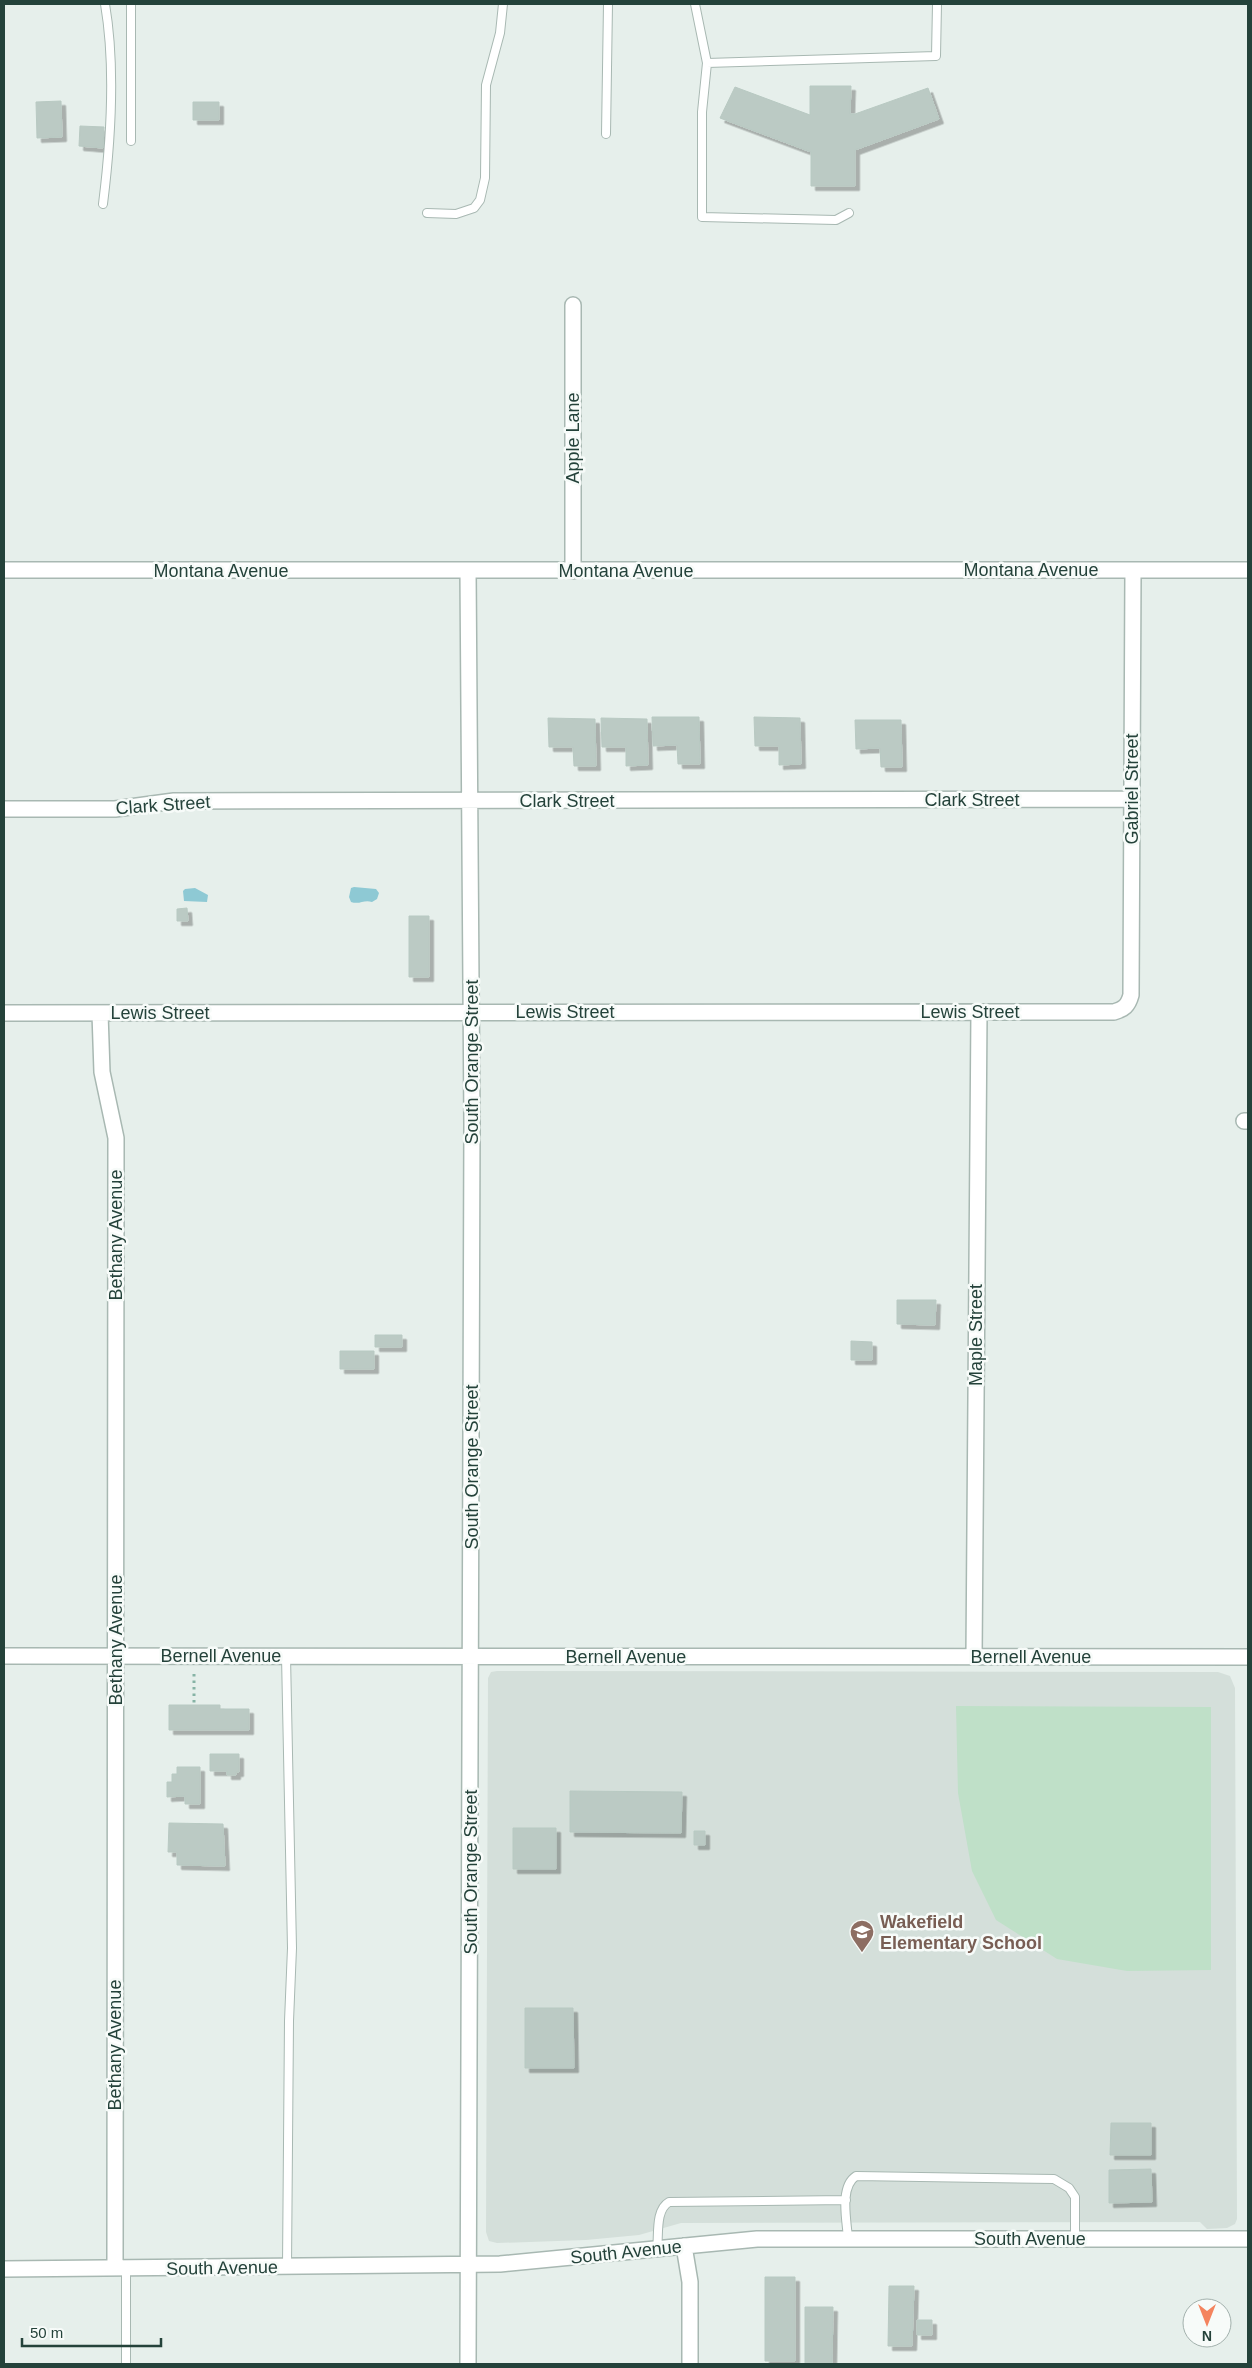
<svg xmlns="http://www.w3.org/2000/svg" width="1252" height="2368" viewBox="0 0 1252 2368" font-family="Arial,sans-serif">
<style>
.built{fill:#d4dfda}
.green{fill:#bfe0c8}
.water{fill:#8ec9d4}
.building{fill:#bbcac4;stroke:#b8c9c2;filter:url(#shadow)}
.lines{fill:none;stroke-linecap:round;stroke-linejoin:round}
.service-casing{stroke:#a8b8b2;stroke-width:10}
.minor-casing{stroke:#a8b8b2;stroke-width:18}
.path{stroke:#86b3a5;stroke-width:3;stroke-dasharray:2.5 4;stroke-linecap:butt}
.service{stroke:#fff;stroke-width:8}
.minor{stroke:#fff;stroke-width:15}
.labels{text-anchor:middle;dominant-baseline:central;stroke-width:5;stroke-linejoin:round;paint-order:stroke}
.street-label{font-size:18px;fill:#24423a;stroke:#f7fbf9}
.education-label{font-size:18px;font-weight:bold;fill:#785e54;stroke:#f7fbf9;text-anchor:start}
</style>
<defs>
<filter id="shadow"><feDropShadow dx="4.5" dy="4.5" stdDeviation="0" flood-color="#0004"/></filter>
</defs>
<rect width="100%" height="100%" fill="#e6efeb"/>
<path class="built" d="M497,1671L1218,1672L1230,1676L1235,1688L1237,2219L1235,2224L1227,2228L1207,2229L1200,2222L681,2223L639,2235L586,2240L497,2243L489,2241L486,2232L488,1678L491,1672Z"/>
<path class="green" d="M956,1706L1211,1707V1970L1127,1971L1057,1959L996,1920L972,1871L958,1793Z"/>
<path class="water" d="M354,887L376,889L379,893L377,899L372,902C364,899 360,905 351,902L349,897L351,888Z
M195,888L208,895L207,902L184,901L183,891L185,889Z"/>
<path class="building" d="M810,86H851L850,114H855L928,88L939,119L855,150V186H811V152L720,118L735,87L810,115Z
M61,101L62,137L37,138L36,102Z
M193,102H219V120H193Z
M80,126L104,127L103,148L79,146Z
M652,717H699L700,764H678L677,745L653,746Z
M754,717L800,718L801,764L779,765V746H755Z
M548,718L595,719L596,766H574L573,747H549Z
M601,718L647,719L648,765L626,766V747H602Z
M855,720H901L902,767H881L880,748L856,749Z
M187,908L188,921H177V909Z
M409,916H429V977H409Z
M897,1300H936L935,1325L897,1324Z
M375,1335H402V1347H375Z
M851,1341L872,1342V1360H851Z
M340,1351H374V1369H340Z
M169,1705H220V1709H249V1730H169Z
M210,1754H239V1772H236V1775H227V1771H210Z
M177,1767H200V1804H185V1796L167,1797V1782H172V1774H177Z
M570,1791L682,1792L681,1833L570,1832Z
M169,1823L223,1824L225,1866L177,1865V1852H168Z
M513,1828H556V1869H513Z
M694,1831H705V1845H694Z
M525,2008H573L574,2068H525Z
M1111,2123H1151V2155H1110Z
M1151,2169L1152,2202L1109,2203V2170Z
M765,2277H795V2361H765Z
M889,2286H914L912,2346H888Z
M805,2307H833L832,2364H805Z
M917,2320H932V2335H917Z"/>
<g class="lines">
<defs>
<path id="service" d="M131,4V141
M695,4L707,63L936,56L937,4
M707,63L702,112V217L836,220L849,213
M606,134L608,4
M103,204C111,140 116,68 105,4
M427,213L456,214L474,208L480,200L485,178L486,85L500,33L503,4
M286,1656L292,1948L289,2021L287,2267
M848,2239C847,2221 839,2187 856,2176L1054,2179L1069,2188L1075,2197V2239
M657,2250C659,2235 655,2210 669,2202L846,2200
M126,2364V2269"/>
<path id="minor" d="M573,305V571
M4,570H1248
M468,570L472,1123L468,2364
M4,809H115L174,801L1132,799
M4,1013L979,1012H1114C1124,1009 1128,1006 1131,995L1133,570
M100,1013L102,1072L116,1138L115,2268
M1244,1121H1248
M4,1656L1248,1657
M974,1657L979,1012
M684,2246L690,2282V2364
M4,2269L500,2264L757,2239H1248"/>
</defs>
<use href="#service" class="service-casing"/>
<use href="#minor" class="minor-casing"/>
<path class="path" d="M194,1674V1705"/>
<use href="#service" class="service"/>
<use href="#minor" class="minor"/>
</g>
<defs>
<symbol id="school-pin" viewBox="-11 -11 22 30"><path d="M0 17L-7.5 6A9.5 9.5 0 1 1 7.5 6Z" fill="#8d6e63" stroke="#f7fbf9"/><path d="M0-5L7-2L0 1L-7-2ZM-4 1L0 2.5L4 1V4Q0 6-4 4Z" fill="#fff"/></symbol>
</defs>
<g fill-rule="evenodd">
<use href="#school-pin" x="848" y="1918" width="28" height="38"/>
</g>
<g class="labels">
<g class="street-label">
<text transform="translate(573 438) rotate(-90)">Apple Lane</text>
<text x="1031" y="570">Montana Avenue</text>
<text x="221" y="571">Montana Avenue</text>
<text x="626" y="571">Montana Avenue</text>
<text transform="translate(1132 789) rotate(-90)">Gabriel Street</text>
<text x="972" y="800">Clark Street</text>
<text x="567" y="801">Clark Street</text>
<text transform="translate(163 805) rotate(-4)">Clark Street</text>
<text x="565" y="1012">Lewis Street</text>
<text x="970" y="1012">Lewis Street</text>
<text x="160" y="1013">Lewis Street</text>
<text transform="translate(472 1062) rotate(-90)">South Orange Street</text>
<text transform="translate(116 1235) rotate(-90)">Bethany Avenue</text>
<text transform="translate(976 1335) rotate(-90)">Maple Street</text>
<text transform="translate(472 1467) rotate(-90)">South Orange Street</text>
<text transform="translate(116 1640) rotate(-90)">Bethany Avenue</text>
<text x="221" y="1656">Bernell Avenue</text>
<text x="626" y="1657">Bernell Avenue</text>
<text x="1031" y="1657">Bernell Avenue</text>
<text transform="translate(471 1872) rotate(-90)">South Orange Street</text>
<text transform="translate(115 2045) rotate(-90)">Bethany Avenue</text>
<text x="1030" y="2239">South Avenue</text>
<text transform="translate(626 2252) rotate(-6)">South Avenue</text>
<text transform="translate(222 2268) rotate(-1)">South Avenue</text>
</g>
<g class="education-label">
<text x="880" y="1922">Wakefield<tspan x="880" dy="21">Elementary School</tspan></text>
</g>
</g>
<rect width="1252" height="2368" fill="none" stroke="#24423a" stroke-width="10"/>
<g transform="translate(1207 2323) rotate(180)"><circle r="24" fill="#f7fbf9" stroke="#a3b1ad"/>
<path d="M0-4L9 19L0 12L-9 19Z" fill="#f4845f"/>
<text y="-8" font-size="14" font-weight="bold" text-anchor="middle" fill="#24423a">N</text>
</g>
<path d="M22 2338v8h139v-8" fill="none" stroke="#24423a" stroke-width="2.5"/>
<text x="30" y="2338" font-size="15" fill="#24423a" stroke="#f7fbf9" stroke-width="4" paint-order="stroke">50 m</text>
</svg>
